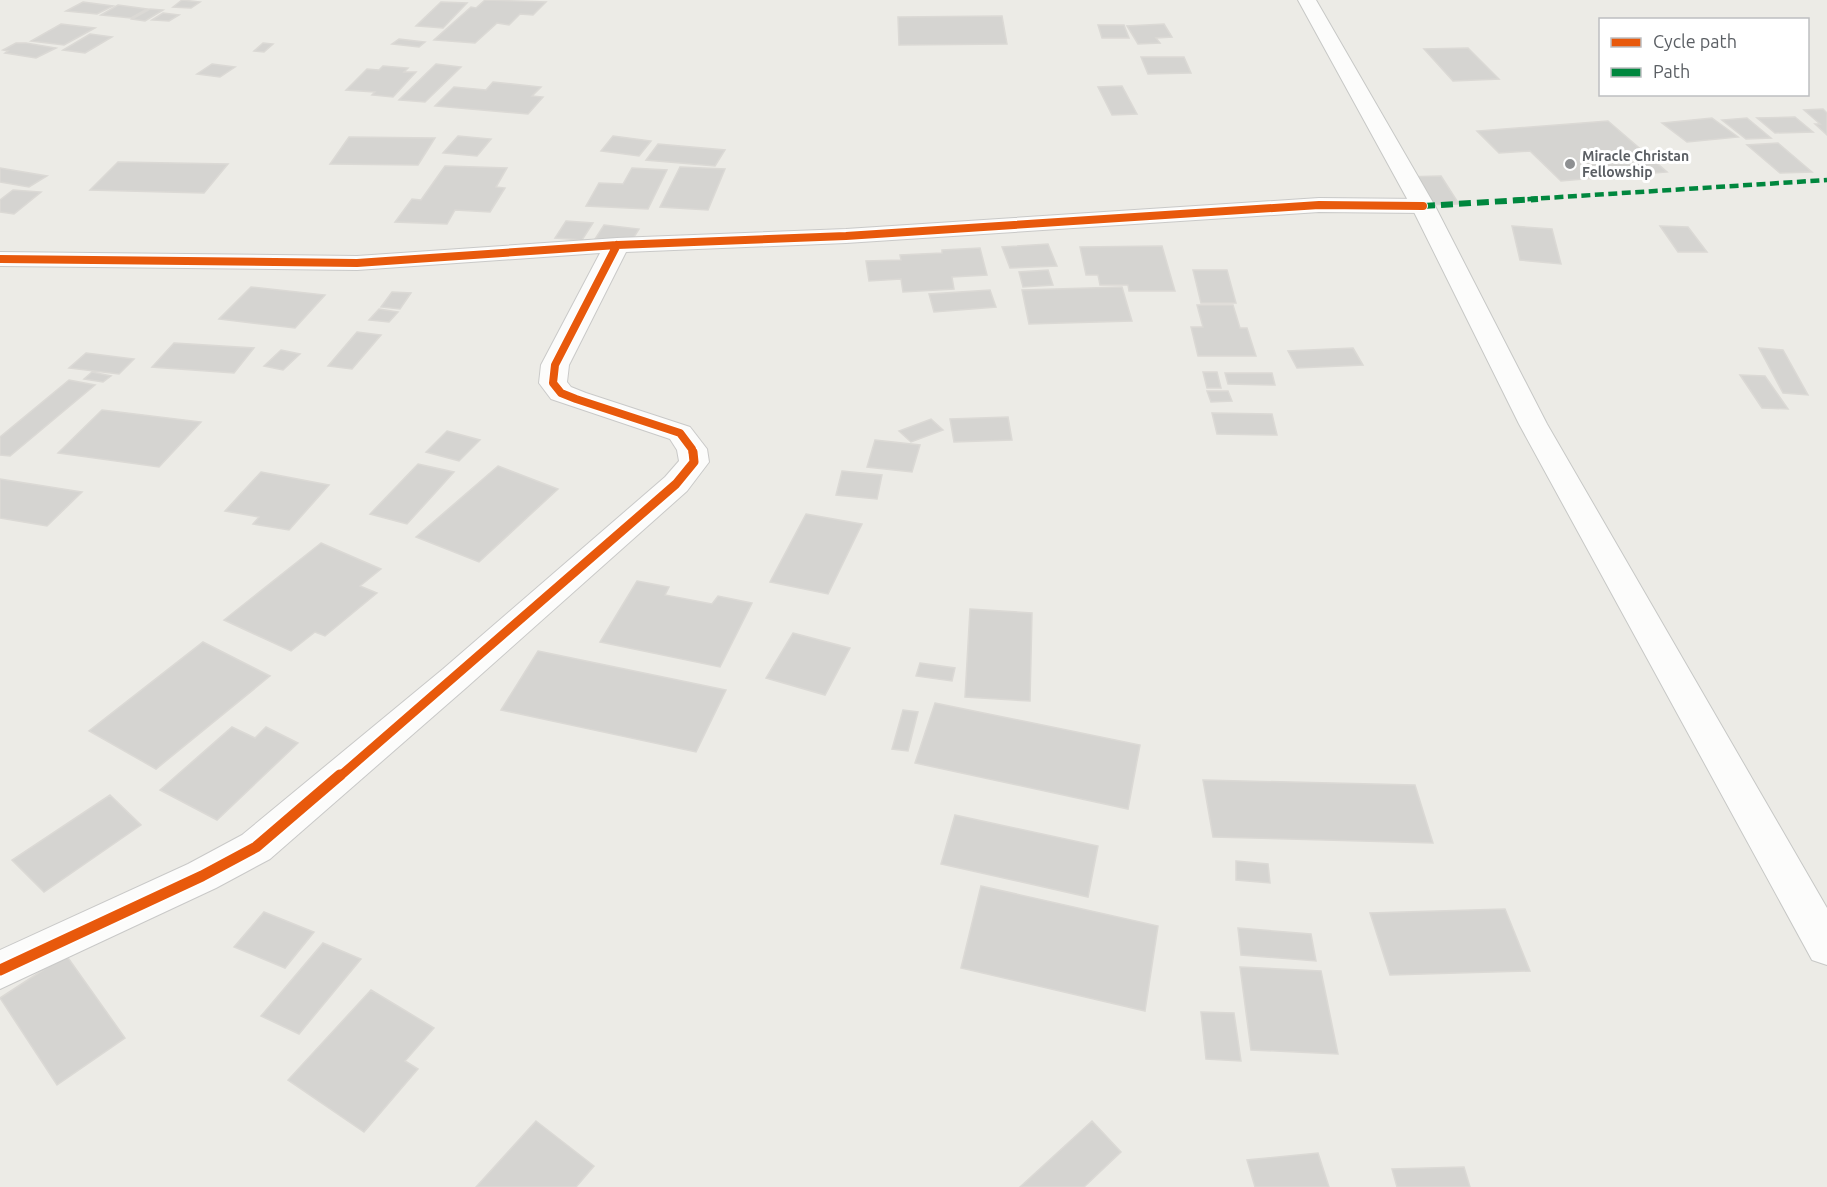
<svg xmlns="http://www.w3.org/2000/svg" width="1827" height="1187" viewBox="0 0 1827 1187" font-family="Ubuntu,sans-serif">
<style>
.building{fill:#d5d4d1;stroke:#dbd9d5;stroke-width:1.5}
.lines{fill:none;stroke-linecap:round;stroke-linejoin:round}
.street-casing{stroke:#c9c9c8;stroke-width:2}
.secondary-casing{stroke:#c7c8c6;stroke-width:2}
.street{fill:#fcfcfb;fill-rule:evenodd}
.secondary{fill:#fcfcfb;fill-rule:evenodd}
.quiet-far1{stroke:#00873e;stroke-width:4.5;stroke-dasharray:9 4.5;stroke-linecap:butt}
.quiet{stroke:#00873e;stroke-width:6;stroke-dasharray:12 6;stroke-linecap:butt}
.cycleway-far2-casing{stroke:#fff;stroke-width:10}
.cycleway-far1-casing{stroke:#fff;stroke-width:13}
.cycleway-casing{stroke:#fff;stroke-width:15}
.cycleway-far2{stroke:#e8590c;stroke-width:8}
.cycleway-far1{stroke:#e8590c;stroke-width:9}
.cycleway{stroke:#e8590c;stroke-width:11}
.poi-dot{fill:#8e9092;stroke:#fff;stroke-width:2}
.labels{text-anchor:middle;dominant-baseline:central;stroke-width:6;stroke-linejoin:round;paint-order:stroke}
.far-poi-label{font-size:14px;font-weight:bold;fill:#5b5f64;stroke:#fff;text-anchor:start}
</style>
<rect width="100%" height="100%" fill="#ecebe6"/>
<path class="building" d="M182,0L200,2L191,8L173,7Z
M485,0L546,2L533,15L520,14L509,25L497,23L475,43L434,40L471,7L476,8Z
M83,2L113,6L97,14L66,11Z
M441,2L467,3L443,28L416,26Z
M118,5L147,9L131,18L101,15Z
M150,9L163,10L145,21L132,19Z
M163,13L179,15L169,21L152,20Z
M1002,16L1007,44L899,45L898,17Z
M61,24L95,28L64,45L31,41Z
M1164,24L1172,37L1156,38L1160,43L1138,44L1127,26Z
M1098,25H1124L1129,38H1102Z
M90,34L112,37L85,53L63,50Z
M399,39L425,42L419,47L392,44Z
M16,43H26L56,48L36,58L5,53L8,51L3,50Z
M263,43L273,44L264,52L254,51Z
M1468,48L1499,79L1453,81L1424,49Z
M1141,57H1184L1191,73L1148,74Z
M212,64L235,67L220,77L197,74Z
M436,64L461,67L425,102L399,100Z
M383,66L408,68L404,72H416L393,97L372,95L375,92L346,90L367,69L379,70Z
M493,82L541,87L532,96L543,97L528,114L435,106L454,87L486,90Z
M1122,86L1137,114L1112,115L1098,87Z
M1823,109L1827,113V135L1815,124H1820L1804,110Z
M1795,117L1813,132L1775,133L1757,118Z
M1712,118L1738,137L1687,142L1662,123Z
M1747,118L1771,138L1746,139L1722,120Z
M1608,121L1667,172L1561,181L1530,151L1499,153L1477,131Z
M458,136L491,139L477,156L443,153Z
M613,136L651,141L639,156L601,151Z
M349,137L435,138L418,165L330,164Z
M1778,143L1812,172L1780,173L1747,145Z
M658,144L725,150L715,166L646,160Z
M118,162L228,164L204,193L90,190Z
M445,166L507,168L496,187L505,188L490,212L455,210L447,224L395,222L412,199L421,200Z
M680,167L725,169L708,210L660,207Z
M0,168L47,176L29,187L0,182Z
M632,168L667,170L648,209L586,206L599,183L623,184Z
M1441,176L1459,204L1421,205L1402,177Z
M13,190L41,192L14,214L0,212V200Z
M566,221L593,223L582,240L555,238Z
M604,225L639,229L631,242L595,239Z
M1512,226L1552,229L1561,264L1520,260Z
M1660,226L1688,227L1707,252H1678Z
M1048,244L1057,266L1010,268L1002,247Z
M1162,246L1175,291H1129L1128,285H1100L1098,275H1086L1080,247Z
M980,248L987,275L952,277L954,289L903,292L901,279L869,281L866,261L901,260L900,255L942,253V250Z
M1048,270L1053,285L1023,287L1019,272Z
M1193,270H1227L1236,303H1201Z
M251,287L325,295L295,328L219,319Z
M1122,287L1132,321L1029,324L1022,290Z
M990,290L996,307L934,312L929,294Z
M392,292L411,293L400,309L381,307Z
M1197,305H1233L1240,328H1247L1256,356H1198L1191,327H1203Z
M379,309L398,312L389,322L369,320Z
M357,332L381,335L352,369L328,366Z
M174,343L254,348L234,373L152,367Z
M1353,348L1363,365L1297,368L1288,351Z
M1759,348L1783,350L1808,395L1783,393Z
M281,350L300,354L283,370L264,366Z
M86,353L134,359L119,374L69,368Z
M92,372L111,376L103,382L84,379Z
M1203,372H1217L1221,388H1207Z
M1225,373H1272L1275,385L1228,384Z
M1740,375L1765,376L1788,409L1762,408Z
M69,380L95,385L10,456L0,455V437Z
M1207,391H1228L1232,401L1211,402Z
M102,410L201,422L159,467L58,453Z
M1212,413L1272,414L1277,435L1217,434Z
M1008,417L1012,440L954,442L950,419Z
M931,419L943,430L911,442L899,431Z
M447,431L480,440L459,461L426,452Z
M875,440L920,445L912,472L867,467Z
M418,464L454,472L407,524L370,514Z
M498,466L558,489L479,562L416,537Z
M842,471L882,475L877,499L836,495Z
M261,472L329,485L289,530L253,524L259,517L225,511Z
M0,479L82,492L47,526L0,518Z
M806,514L862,524L828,594L770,582Z
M321,543L381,569L360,586L377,593L325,636L315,632L291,651L224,620Z
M637,581L669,587L665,595L712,604L718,596L752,603L720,667L600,642Z
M970,609L1032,613L1030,701L965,697Z
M793,633L850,648L825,695L766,678Z
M203,642L270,676L156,769L89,731Z
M538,651L726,690L696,752L501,710Z
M920,663L955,668L952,681L916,676Z
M935,703L1140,745L1128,809L915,763Z
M903,710L918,712L908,751L892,749Z
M232,727L255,738L266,727L298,743L217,820L160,790Z
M1203,780L1415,785L1433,843L1213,837Z
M110,795L141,825L44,892L12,860Z
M955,815L1098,846L1088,897L941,864Z
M1236,861L1268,864L1270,883L1236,880Z
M981,886L1158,926L1145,1011L961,968Z
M1505,909L1530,971L1390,975L1370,913Z
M264,912L314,932L285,968L234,947Z
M1238,928L1311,934L1316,961L1241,955Z
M323,943L361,959L299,1034L261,1016Z
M66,955L125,1038L57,1085L0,998Z
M1240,967L1321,971L1338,1054L1251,1050Z
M371,990L434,1028L405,1061L418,1069L364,1132L288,1080Z
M1201,1012L1234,1013L1241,1061L1206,1059Z
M536,1121L594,1166L576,1187H476Z
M1092,1121L1121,1152L1084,1187H1020Z
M1318,1153L1329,1187H1255L1247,1160Z
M1464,1167L1470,1187H1397L1392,1169Z"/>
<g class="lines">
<defs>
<path id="street" d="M1319,198L1423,199L1431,201L1435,206L1431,211L1423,213L1319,212L846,243L626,252L569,365L567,382L571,387L586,393L690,427L707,449L709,462L687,491L467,687L270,859L216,888L0,989V950L188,864L242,835L443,669L665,477L679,461L677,450L670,439L551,399L539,383L541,365L600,253L357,270L0,266V252L357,256L617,238L846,229Z"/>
<path id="secondary" d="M1298,0H1316L1435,206L1547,424L1827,908V965L1812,960L1519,424L1411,206Z"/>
</defs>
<use href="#street" class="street-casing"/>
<use href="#secondary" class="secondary-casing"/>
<use href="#street" class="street"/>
<use href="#secondary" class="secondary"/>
<path class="quiet-far1" d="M1514,200L1827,180"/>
<path class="quiet" d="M1423,206L1538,199"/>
<defs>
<path id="cycleway-far2" d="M617,245L555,365L553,383L561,393L576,399L680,433L692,449L693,454
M0,259L357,263L617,245L846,236L1319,205L1423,206"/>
<path id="cycleway-far1" d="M339,777L676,484L694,462L693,452"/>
<path id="cycleway" d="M0,970L202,876L256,847L340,775"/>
</defs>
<use href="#cycleway-far2" class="cycleway-far2-casing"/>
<use href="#cycleway-far1" class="cycleway-far1-casing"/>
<use href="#cycleway" class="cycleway-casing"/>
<use href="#cycleway-far2" class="cycleway-far2"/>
<use href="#cycleway-far1" class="cycleway-far1"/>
<use href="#cycleway" class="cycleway"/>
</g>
<circle class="poi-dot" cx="1570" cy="164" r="6"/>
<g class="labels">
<g class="far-poi-label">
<text x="1582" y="156">Miracle Christan<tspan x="1582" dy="16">Fellowship</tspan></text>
</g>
</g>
<rect x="1599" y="18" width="210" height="78" fill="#ffffff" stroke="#bdbfc1" stroke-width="1.5"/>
<rect x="1611" y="38" width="30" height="9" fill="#e8590c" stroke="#bdbfc1" stroke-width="1.5"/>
<text x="1653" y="48" font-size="18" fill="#5b5f64">Cycle path</text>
<rect x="1611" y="68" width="30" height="9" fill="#00873e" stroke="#bdbfc1" stroke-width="1.5"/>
<text x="1653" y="78" font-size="18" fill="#5b5f64">Path</text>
</svg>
